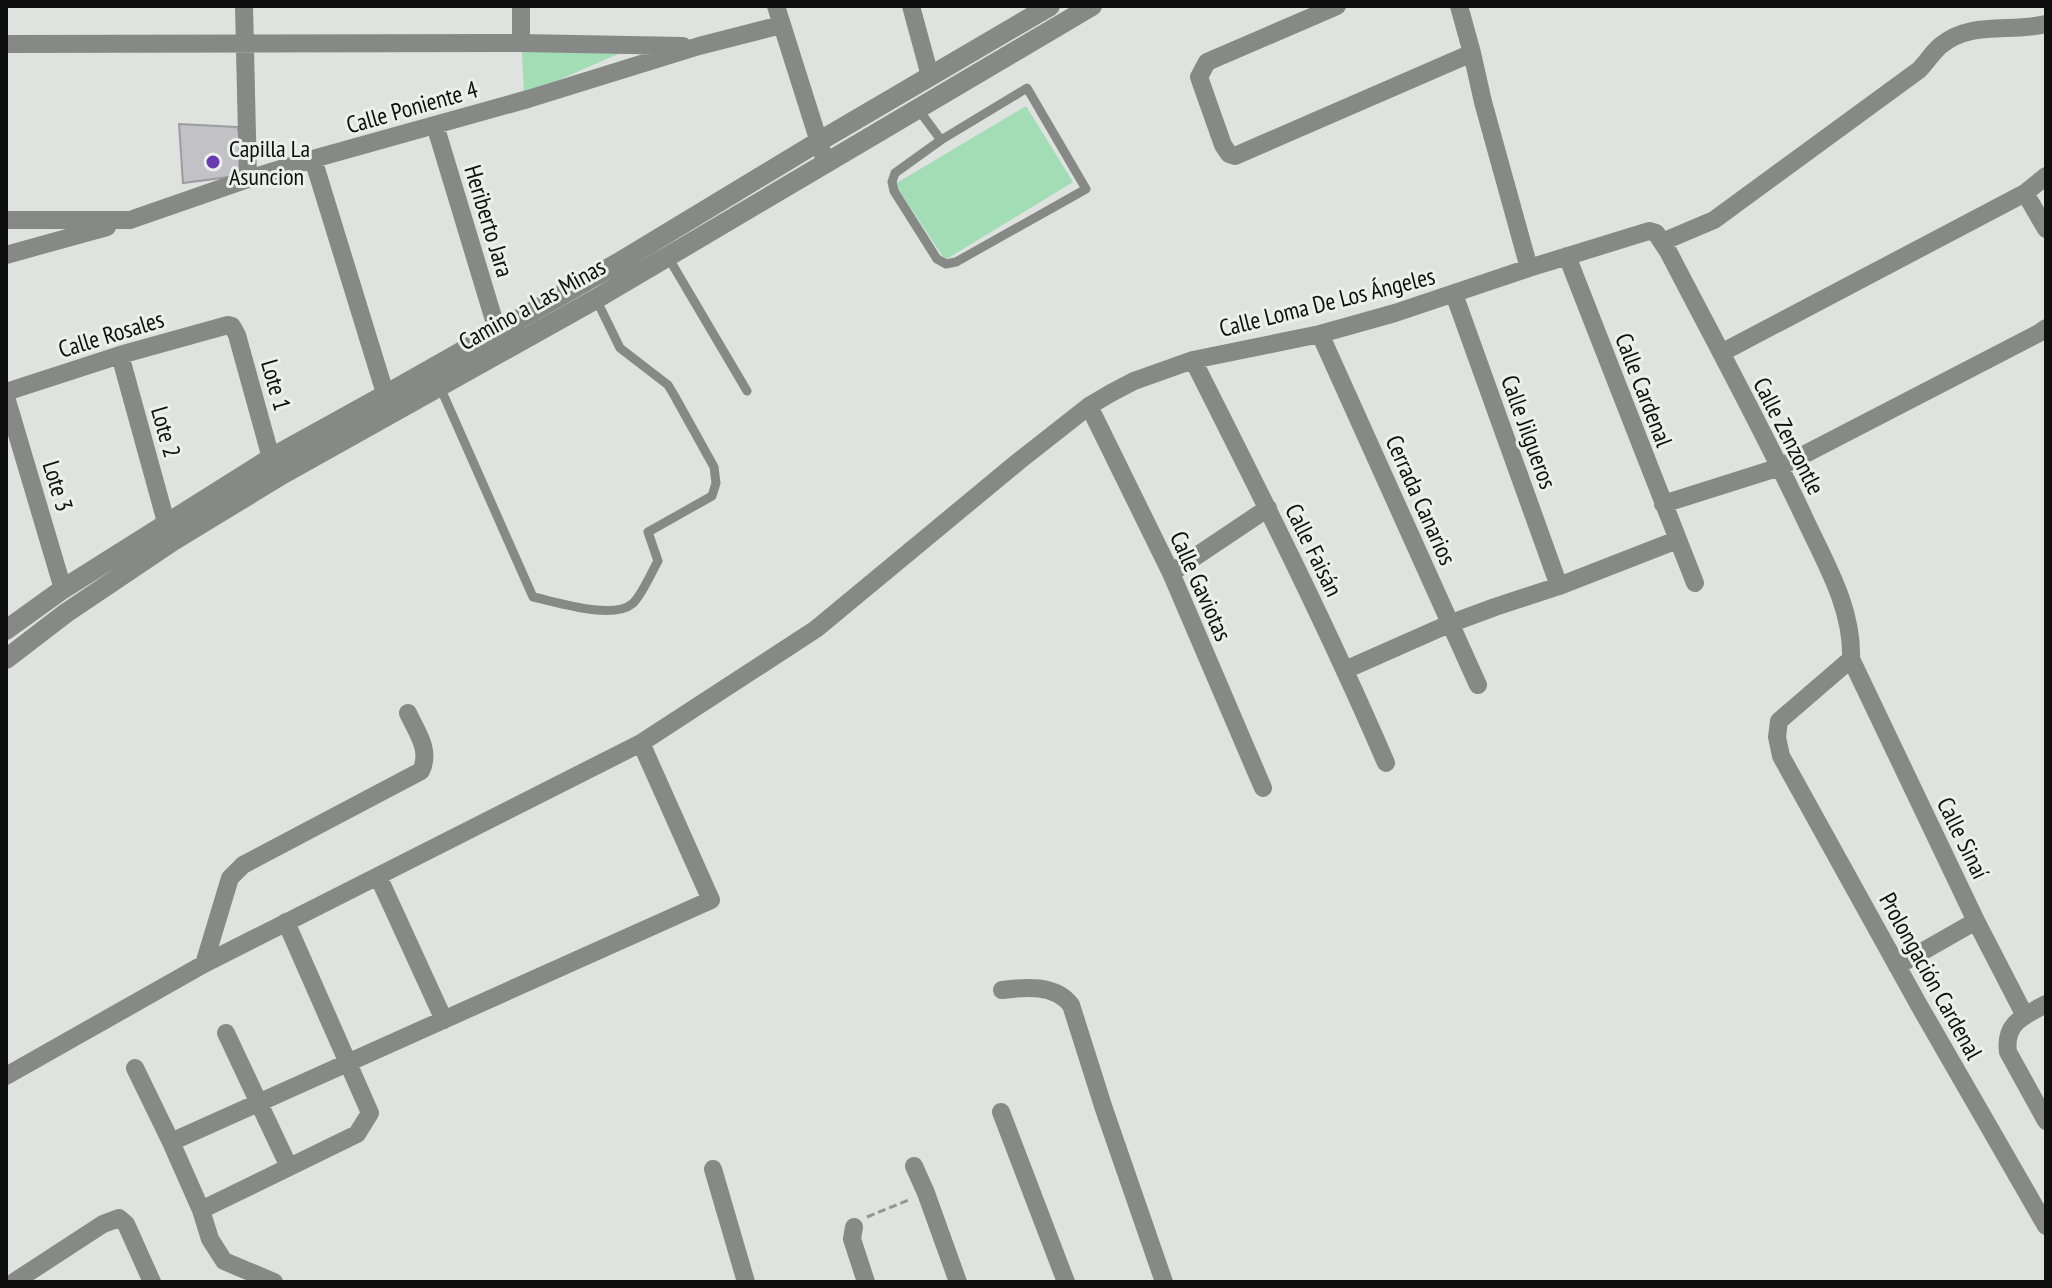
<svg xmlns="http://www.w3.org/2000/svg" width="2052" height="1288" viewBox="0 0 2052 1288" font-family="'PT Sans Narrow',sans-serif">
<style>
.green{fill:#a2ddb5}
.building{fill:#c2c1c6;stroke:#9d9ca1;stroke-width:2}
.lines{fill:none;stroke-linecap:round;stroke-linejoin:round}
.path{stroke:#939694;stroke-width:3;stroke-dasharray:8 4;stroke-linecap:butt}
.service{stroke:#878987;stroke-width:9}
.minor{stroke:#878987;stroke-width:18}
.tertiary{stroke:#878987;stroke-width:20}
.poi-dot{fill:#693ab1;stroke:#ebf0ec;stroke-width:3}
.labels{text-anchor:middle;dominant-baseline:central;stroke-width:6;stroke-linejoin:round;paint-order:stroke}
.street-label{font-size:24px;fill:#0e0f0e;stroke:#ebf0ec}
.poi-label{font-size:24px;fill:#0e0f0e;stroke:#ebf0ec;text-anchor:start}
</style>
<rect width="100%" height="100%" fill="#dee3df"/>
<path class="green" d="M632,48L524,95L522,52Z
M1026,106L1073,182L945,260L895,184Z"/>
<path class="building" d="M179,124L237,127L245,149L244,175L183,183Z"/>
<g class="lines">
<path class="path" d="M867,1217L911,1199"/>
<path class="service" d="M918,109L941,140L1027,88L1086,189L956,262L946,264L937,259L894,191L892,182L895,173L941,140
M668,257L747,391
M440,387L533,597C557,602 612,620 632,604C641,597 651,573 658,561L648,532L712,496L716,483L714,467L674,395L668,385L620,348L596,299"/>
<path class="minor" d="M244,6L248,179
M776,6L826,164
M911,6L930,76
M1337,6L1207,62L1199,77L1223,145L1229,154L1235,156L1472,53
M1459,6L1472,53L1483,102L1529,268
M521,43V6
M6,44L521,43L683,46
M435,125L497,330
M313,159L389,406
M2025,193L2046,229
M6,220H130L248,179L313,159L528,99L699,46L781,25
M1662,242L1714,220L1919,70C1927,62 1932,53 1940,46C1971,20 2010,33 2046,24
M6,255L107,227
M1567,256L1695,583
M1454,294L1559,586
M1320,334L1478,685
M1721,353L2025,193L2046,176
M120,355L166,522
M1193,360C1260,493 1327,626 1386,763
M6,392L120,355L228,325L232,326L237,335L271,458
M6,397L63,589
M1089,406L1171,573L1263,788
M1663,504L1780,467L2039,333L2046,328
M1171,573L1268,508
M1851,659L1779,721L1777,737L1781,756L1920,1007L2046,1226
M1345,670L1449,624L1495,607L1559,586L1677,540
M378,876L444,1020
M204,964L230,878L243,865L421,771C431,750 417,733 408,713
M1897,966L1976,921
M1002,990C1025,987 1055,984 1071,1005L1104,1109L1164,1282
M2046,1004C2024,1016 2004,1023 2008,1052L2046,1121
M226,1033L289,1167
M135,1068L171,1142L711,900L641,743
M6,1076L204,964L641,743L816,629L1019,461L1089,406L1111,393L1134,381L1193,360L1320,334L1395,313L1529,268L1649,231L1656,233L1669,253C1714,340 1761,426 1803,515C1824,561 1853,607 1851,659L1976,921L2025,1016
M1001,1112L1066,1282
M171,1142L201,1210L357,1134L370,1113L286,922
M914,1166L926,1193L958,1282
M713,1169L746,1282
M201,1210L210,1239L224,1261L274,1282
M854,1227L852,1239L866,1282
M14,1282L103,1224L119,1218L126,1224L152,1282"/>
<path class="tertiary" d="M6,630L63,589L271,458L385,395L618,263L818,142L1050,6
M6,659L66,613L173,541L283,474L596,299L1092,6"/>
</g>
<circle class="poi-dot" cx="213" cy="162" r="8"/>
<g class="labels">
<g class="street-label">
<text transform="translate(412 107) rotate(-16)">Calle Poniente 4</text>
<text transform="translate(489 221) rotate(73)">Heriberto Jara</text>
<text transform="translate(1327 302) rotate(-14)">Calle Loma De Los Ángeles</text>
<text transform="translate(532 304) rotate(-29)">Camino a Las Minas</text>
<text transform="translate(111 334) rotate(-17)">Calle Rosales</text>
<text transform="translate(276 385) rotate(74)">Lote 1</text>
<text transform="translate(1644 390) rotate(69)">Calle Cardenal</text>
<text transform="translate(166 432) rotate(74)">Lote 2</text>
<text transform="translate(1529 432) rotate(70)">Calle Jilgueros</text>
<text transform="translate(1789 436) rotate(63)">Calle Zenzontle</text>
<text transform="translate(58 486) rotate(73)">Lote 3</text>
<text transform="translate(1421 500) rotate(66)">Cerrada Canarios</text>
<text transform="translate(1314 550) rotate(64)">Calle Faisán</text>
<text transform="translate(1201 586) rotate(66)">Calle Gaviotas</text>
<text transform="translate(1963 838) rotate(64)">Calle Sinaí</text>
<text transform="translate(1931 976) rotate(61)">Prolongación Cardenal</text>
</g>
<g class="poi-label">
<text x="229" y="148">Capilla La<tspan x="229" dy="28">Asuncion</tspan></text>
</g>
</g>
<rect width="2052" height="1288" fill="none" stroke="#0e0f0e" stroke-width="16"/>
</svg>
